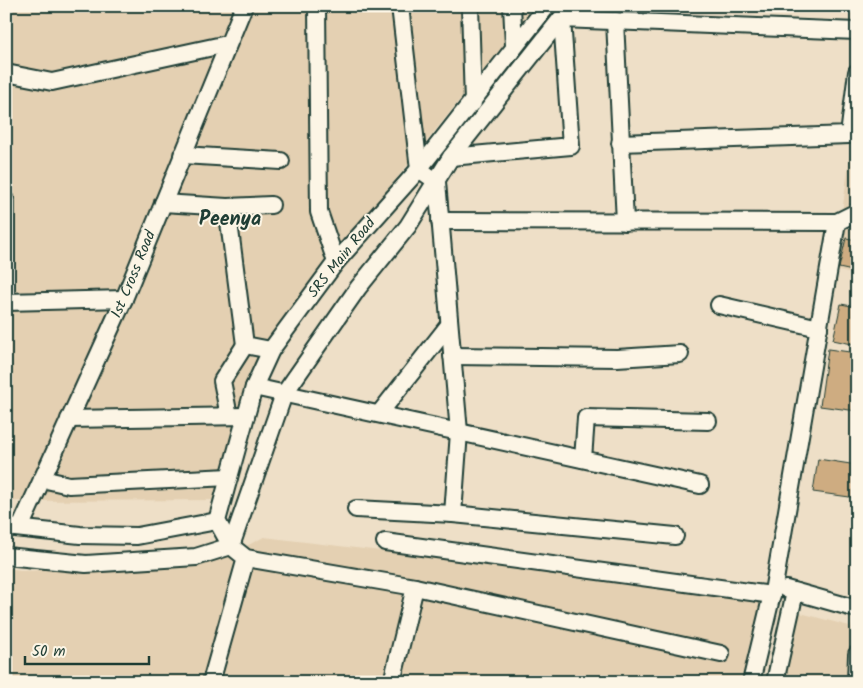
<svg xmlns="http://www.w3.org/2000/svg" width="863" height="688" viewBox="0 0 863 688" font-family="Kalam,sans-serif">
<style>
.built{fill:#e4d0b2}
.building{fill:#ceac81;stroke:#1f3d34}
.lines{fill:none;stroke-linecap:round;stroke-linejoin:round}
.minor-casing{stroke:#1f3d34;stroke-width:20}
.minor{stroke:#fcf5e5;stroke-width:16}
.labels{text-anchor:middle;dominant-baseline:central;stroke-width:4;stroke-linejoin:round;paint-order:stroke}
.street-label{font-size:15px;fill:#1f3d34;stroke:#fcf5e5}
.district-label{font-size:20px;font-weight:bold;fill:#1f3d34;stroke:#fcf5e5}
</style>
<rect width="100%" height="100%" fill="#eedfc7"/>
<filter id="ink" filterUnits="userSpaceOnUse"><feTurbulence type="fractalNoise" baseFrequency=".02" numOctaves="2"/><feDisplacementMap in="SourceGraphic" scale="10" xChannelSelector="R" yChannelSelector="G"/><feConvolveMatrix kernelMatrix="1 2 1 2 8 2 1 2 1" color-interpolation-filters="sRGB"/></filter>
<g filter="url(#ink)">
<path class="built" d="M6,6H535L269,337L228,500L6,501Z
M857,105V275L834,270Z
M264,537L763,597L743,682H6V568L27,571L221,559Z
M789,610L857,628V682H774Z"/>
<path class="building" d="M846,238L857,240V272L839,268Z
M841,304L857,307V345L833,340Z
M828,349L857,353V411L820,406Z
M818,459L857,465V498L813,492Z"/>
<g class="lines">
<defs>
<g id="minor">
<path d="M317,6L319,212L336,262"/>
<path d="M400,6L419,169L437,182L459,432L453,514"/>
<path d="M470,6L473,103"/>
<path d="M512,6L514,45"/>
<path d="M547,6L419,169L336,262L271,350L254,387L217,521L231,546L246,558L415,587L721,654"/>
<path d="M615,21L625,222"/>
<path d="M6,73L52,82L227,44"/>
<path d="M620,143L849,135L857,72"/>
<path d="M182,155L281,161"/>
<path d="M451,157L571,146L562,19L857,31"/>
<path d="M6,201V302L124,299"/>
<path d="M163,203L227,207L245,345L271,350"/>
<path d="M227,207L271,205"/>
<path d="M440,221L837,222L857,212"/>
<path d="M719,305L819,328"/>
<path d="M452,356L617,358L680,354"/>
<path d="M254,387L700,485"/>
<path d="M379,414L449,325"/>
<path d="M229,416L222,381L245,345"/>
<path d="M69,419L246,416"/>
<path d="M583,459L586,418L708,421"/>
<path d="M42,479L69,485L229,477"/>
<path d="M356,509L453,514L675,536"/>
<path d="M6,527L80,535L137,536L217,521"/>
<path id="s1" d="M20,528L124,299L244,6"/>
<path d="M385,542L772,595"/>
<path d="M6,556L86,564L196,557L231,546L284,394L358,288L408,226L451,157L571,6"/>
<path d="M786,589L857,609"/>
<path d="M211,682L246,558"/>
<path d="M392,682L415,587"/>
<path d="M751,682L774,586L837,222"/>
<path d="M775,682L795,592"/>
<path d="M856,682L857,654"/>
</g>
</defs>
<use href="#minor" class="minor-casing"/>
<use href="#minor" class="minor"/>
</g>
</g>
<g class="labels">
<g class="street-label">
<text transform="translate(342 258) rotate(-51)">SRS Main Road</text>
<text stroke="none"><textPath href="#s1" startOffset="278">1st Cross Road</textPath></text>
</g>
<g class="district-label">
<text x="230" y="220">Peenya</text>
</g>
</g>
<rect width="863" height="688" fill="none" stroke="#fcf5e5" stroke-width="25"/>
<rect x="12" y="12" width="838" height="663" fill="none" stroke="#1f3d34" stroke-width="2" filter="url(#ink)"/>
<path d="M25 656v8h124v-8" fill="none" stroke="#1f3d34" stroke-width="2.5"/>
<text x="32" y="656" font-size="15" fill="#1f3d34" stroke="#fcf5e5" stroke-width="4" paint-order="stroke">50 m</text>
</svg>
